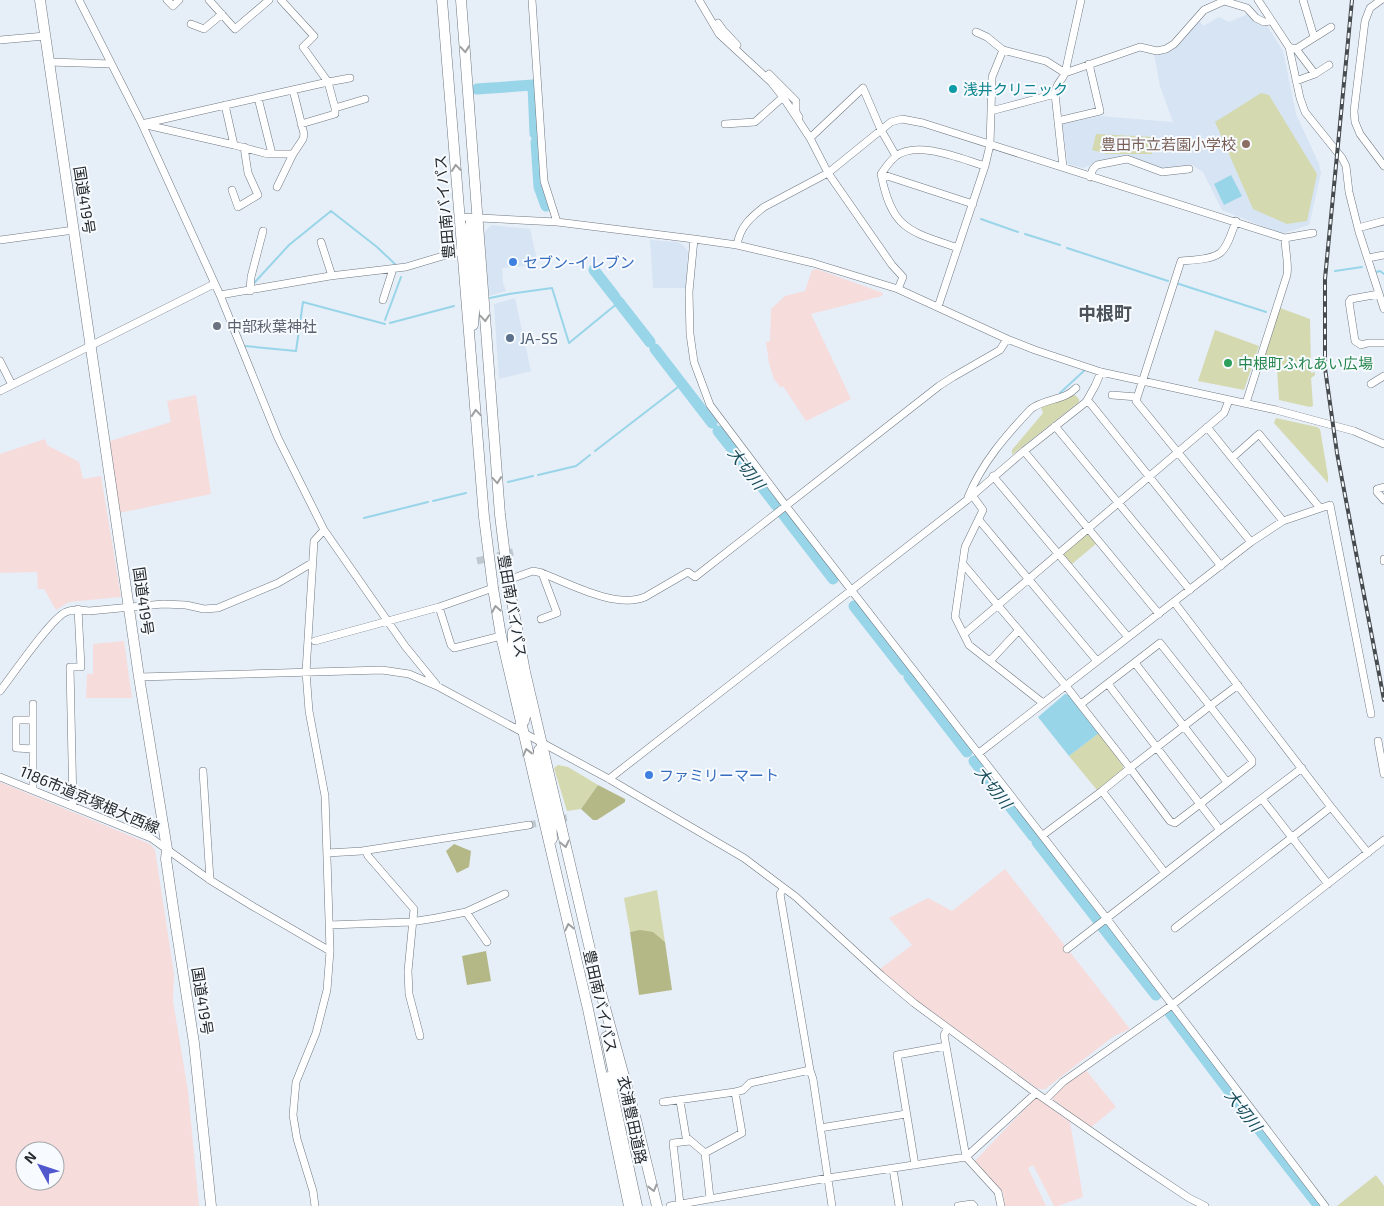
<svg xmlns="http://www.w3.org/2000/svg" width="1384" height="1206" viewBox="0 0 1384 1206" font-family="'Exo 2','Noto Sans JP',sans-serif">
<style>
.built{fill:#d6e4f3}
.industrial{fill:#f7dcdc;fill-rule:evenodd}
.green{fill:#d5d9af}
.forest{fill:#b4b887}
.water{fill:#99d5e8}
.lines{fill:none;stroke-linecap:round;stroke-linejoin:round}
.stream{stroke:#99d5e8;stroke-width:2}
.river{stroke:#99d5e8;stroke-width:11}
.minor-tunnel{stroke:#bfc7cf;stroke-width:7;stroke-dasharray:7 3.5;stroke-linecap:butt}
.minor-casing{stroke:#707880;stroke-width:8}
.highway-casing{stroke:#707880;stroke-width:11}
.minor{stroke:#fff;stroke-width:7}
.highway{stroke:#fff;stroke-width:10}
.rail-casing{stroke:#464b4f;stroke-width:4}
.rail{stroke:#f7fbff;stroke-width:2;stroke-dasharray:5.5;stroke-linecap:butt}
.oneway{stroke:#9d9fa0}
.culture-dot{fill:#0f9aa8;stroke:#f7fbff;stroke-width:2}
.education-dot{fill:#8d6e63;stroke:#f7fbff;stroke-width:2}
.shop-dot{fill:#3f7fe0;stroke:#f7fbff;stroke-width:2}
.worship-dot{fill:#6b7280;stroke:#f7fbff;stroke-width:2}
.service-dot{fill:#5c6f8a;stroke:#f7fbff;stroke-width:2}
.leisure-dot{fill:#2e9e5b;stroke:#f7fbff;stroke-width:2}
.labels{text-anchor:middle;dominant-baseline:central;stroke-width:4;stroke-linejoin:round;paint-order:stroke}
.culture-label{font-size:15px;fill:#0d838f;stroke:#f7fbff;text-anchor:start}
.education-label{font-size:15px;fill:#785e54;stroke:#f7fbff;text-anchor:end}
.street-label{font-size:15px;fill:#25292c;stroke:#f7fbff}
.shop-label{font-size:15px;fill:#366cbe;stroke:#f7fbff;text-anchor:start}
.worship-label{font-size:15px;fill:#5b616d;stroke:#f7fbff;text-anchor:start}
.service-label{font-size:15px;fill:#4e5e75;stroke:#f7fbff;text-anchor:start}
.leisure-label{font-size:15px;fill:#27864d;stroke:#f7fbff;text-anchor:start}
.water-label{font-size:16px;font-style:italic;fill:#184c59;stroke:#f7fbff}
.quarter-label{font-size:18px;font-weight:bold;fill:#4c535a;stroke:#f7fbff}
</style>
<rect width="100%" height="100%" fill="#e6eef8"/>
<path class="built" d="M1248,14L1266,24L1283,51L1296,114L1319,164L1321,173L1309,225L1281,234L1222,210L1203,172L1192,165L1187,167L1161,169L1128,157L1122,156L1103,160L1083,168L1068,164L1062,124L1099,116L1173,122L1160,86L1154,54H1165L1177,47L1198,19L1203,26L1219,17L1229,22Z
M492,225L530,229L537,260L526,266L502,268L503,283L506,291L489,296L484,232Z
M650,240L677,242L683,245L688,251L686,288H653Z
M515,298L531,371L499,379L494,304Z"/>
<path class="industrial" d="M817,269L883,293L882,296L811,314L851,399L806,421L783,386L781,388L774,379L769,363L766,342L770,341L771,309L785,296L805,291L812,270Z
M196,395L211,494L119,513L107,442L171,422L167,401Z
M45,439L47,445L79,462L83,479L101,476L121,597L69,602L56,610L44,589H38L37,572L0,573V454Z
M124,641L132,698H86L87,674H93V644Z
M0,782L150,844L155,850L174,974L173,1001L188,1091L199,1206H0ZM25,1151H55V1181H25Z
M1005,869L1130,1029L1114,1036L1045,1089H1038L901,989L880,969L912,945L889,918L928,898L952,911Z
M1085,1069L1116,1107L1090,1128L1050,1097L1066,1082Z
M1036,1097L1070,1122L1083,1197L1058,1206H1054L1033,1165L1028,1168L1046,1206H1005L1003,1193L972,1164Z"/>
<path class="green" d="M1261,93L1269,95L1317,174L1307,221L1287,224L1253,209L1215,122Z
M1096,134L1153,137L1152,154H1107L1092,150Z
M1280,308L1310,319L1311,373L1315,372V375L1311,378L1313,406L1310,407L1279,400L1277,368L1261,363Z
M1215,330L1259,346L1244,390L1198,381Z
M1075,395L1079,399V402L1012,455V450L1043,413L1041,407L1038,405Z
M1276,418L1317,427L1320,429L1328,476V483L1274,423Z
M1086,533H1089L1097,543L1072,564L1063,554Z
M1099,733L1123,766V769L1097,790L1069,756Z
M558,765L568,767L598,785L581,809L567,811L554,768Z
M657,890L665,942C653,933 645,929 630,932L624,898Z
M1376,1175L1384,1186V1206H1337Z"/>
<path class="forest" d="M598,785L625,799V802L597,820H593L581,809Z
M454,844L471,851L469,867L457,873L446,851Z
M640,930L653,932L665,942L672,990L639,995L630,932Z
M486,951L491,981L467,985L462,956Z"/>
<path class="water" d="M1231,175L1242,196L1224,205L1214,184Z
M1065,694L1070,695L1099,733L1069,756L1038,717Z"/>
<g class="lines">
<path class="stream" d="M981,219L1018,232
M1025,234L1060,245
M1067,248L1168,281
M1335,271L1362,267
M1376,272L1380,271L1384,274
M255,282L289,245L331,211L377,247L396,265
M1176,283L1266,312
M490,298L509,294L552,288L569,343L619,302
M385,320L401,277
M390,323L454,306
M245,346L296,351L303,302L385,324
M1060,393L1086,369
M595,451L682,384
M538,475L576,466L590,455
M508,482L533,476
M433,501L466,493
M364,518L428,502"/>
<path class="river" d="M477,89L533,85L535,134
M536,142L539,187L546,206
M594,270L615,297
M618,301L650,342
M655,349L712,423
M718,431L776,505
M782,513L833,579
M854,606L904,670
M909,677L967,752
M974,761L1033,836
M1037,842L1097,919
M1101,925L1156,995
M1170,1013L1232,1095L1319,1206"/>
<path class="minor-tunnel" d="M477,561L513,552
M529,825L570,817"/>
<defs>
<path id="minor" d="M79,0L142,124L220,295L278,438L324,530L405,646L436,684
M167,0L173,6L179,0
M209,0L235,29L269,0
M532,0L544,181L557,222
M699,0L719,34L771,82L783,97L810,138L828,173L892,265L903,277L898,289
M1258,0L1289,47L1300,98L1305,112L1342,158L1346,166L1349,192L1359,232L1384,309
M1303,0L1314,37
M1381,0L1370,8L1365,21L1354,111L1355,122L1360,134L1384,166
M718,23L723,30L737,45
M191,24L204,29L222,14
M976,32L987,37L1003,50
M0,40L45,36
M1289,47L1296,49L1331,27
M1296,49L1315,74
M49,62L111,64
M1065,73L1140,47L1157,51L1166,49L1174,44L1204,10L1224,1L1247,8L1256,18L1264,22L1270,21
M769,74L796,101V112L799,117
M1296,81L1315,74L1329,65
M258,98L272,154
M225,105L234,145L268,154H293
M335,108L365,99
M991,111L1055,94
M1058,121L1100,111L1089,64
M146,123L151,126L234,145
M142,124L328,82L303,47L314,36L281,0
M301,124L335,114V108L328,82L350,78
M725,124L755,122L783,97
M810,138L863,88L881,130L896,156
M1063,167L1055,94C1056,82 1061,83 1065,73L1081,0
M881,174L973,204
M1090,177L1093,169L1097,165L1127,159L1162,172L1189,169
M277,187L293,154L303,139L304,134L293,90
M232,190L238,207L258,195L248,173L244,147
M460,217L557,222L694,239L737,245L813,263L898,289L1007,339L1035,350L1101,372L1276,410L1354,431L1384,444
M1236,221C1232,231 1228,247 1220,253C1211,260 1192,260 1181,261L1136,401L1251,542
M1358,228L1384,221
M694,239L689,292L690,334L694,362L710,405L786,506L1107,919L1325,1206
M0,240L74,230
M321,242L332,276
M737,245C740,227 750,218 764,207L828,173L891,122L902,119L923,123L1285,238L1313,233
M958,248C909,231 892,230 881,174C885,168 890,161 896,156C918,140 961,159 985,166
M1368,258L1384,255
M250,291L251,277L263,231
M1379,294L1351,299L1349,302L1355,341L1361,345L1368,343H1384
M220,295L330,276L406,267L453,253L463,251
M383,300L393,269
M938,307L985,166L990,145L992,77L1003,50L1046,61L1065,73
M0,361L12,385
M1371,384L1384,376
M0,391L214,284
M1112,395L1137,397
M1086,402L1090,403L1221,566
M1246,403L1287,275C1289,263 1285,251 1285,238
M1055,426L1190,590
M1207,427L1283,521
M1024,451L1159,614
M1232,458L1259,434L1320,508
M993,476L1128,637
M1384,487L1377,489V492L1384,500
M972,495L983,510L965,547L955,617L969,645L1043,703
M968,497C982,463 1006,435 1031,409C1045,398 1064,401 1076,388
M979,520L1097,661
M1384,559V561
M963,564L1066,686L1130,768L1210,706L1160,643L1081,704
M508,580L533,571L542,573C570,584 616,609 645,597L688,572L695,577L939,386L953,377L1000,350L1007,339
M1174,602L1331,807L1368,853
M439,607L451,645L454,648L501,636
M541,619L557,613L542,573
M964,634L1224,413L1229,400
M315,641L439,607L493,588
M990,661L1019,630
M1135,663L1227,782
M139,677L382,670L409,674L437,686L609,779L744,858L796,897L882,976L914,1003L1036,1093L1138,1164L1189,1198L1205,1206
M1108,684L1200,804L1175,823L1170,821L1130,768L1102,791L1165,873L1220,830L1200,804L1252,763V760L1210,706L1238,685
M0,691C12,676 51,618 66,612C73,609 81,610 89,611L163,604L186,605L204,609L218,608L278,583L312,563
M33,704V790
M33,720H16V748L33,749
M1378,741L1384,774
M979,753L1251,542L1283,521L1330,505L1371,714
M203,771L210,880
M0,777L151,838L210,880L254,907L330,951
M609,779L967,500L1024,451L1086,402L1095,386L1101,372
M1262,799L1328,884
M73,806L70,667H81L78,609
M1220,830L1302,768
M1043,835L1102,791
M366,851L368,856L414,909L408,971L409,994L420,1036
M327,853L362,851L529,825
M784,888L780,894L810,1070L813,1079L832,1206
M466,912L487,942
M329,925L411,922L436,918L466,912L505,894
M1175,928L1331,807
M1067,949L1165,873
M948,1028L944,1035L946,1046L966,1157L998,1192L1001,1206
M1046,1099L1063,1082L1172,1005L1384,840
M680,1101L686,1137L705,1153L710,1198
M663,1102L735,1092L743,1090L750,1083L810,1070
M820,1128L906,1114
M705,1153L742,1133L735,1092
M915,1165L897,1055L946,1046
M893,1169L899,1206
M680,1204L673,1143L690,1141
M315,1206L313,1191L297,1139L293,1115L296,1082L316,1033L327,990L330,951L325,796L309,711L306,672L314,541L324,530
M670,1206L828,1178L966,1157L1036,1093
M958,1206L972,1204L974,1206"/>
<path id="highway" d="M40,0L139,677L167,849L166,859L174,914L194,1043L211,1206
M442,0L484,517L493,588L501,636L588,1009L629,1206
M461,0L500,515L508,580L525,672L596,975L636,1120L657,1206
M473,325L475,300L470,227L471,221L477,217
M513,632V656L526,713L524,721L520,726
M539,750V764L551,815L552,839
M606,1037L616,1084
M609,1077L637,1206"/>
</defs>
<use href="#minor" class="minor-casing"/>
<use href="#highway" class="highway-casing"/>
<use href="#minor" class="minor"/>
<use href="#highway" class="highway"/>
<defs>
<path id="rail" d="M1352,0L1325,279V368L1337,453L1384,700"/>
</defs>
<use href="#rail" class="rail-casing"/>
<use href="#rail" class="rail"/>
</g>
<defs><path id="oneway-chevron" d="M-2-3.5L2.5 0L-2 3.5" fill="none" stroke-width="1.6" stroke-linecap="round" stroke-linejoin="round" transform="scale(1.25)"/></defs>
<g class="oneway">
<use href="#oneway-chevron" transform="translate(465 49) rotate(85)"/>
<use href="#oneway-chevron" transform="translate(456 168) rotate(-96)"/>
<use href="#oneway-chevron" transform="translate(485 318) rotate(86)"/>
<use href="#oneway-chevron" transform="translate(476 413) rotate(-95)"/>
<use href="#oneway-chevron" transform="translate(497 480) rotate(85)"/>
<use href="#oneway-chevron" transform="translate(496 609) rotate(-100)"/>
<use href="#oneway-chevron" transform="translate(527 752) rotate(-104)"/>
<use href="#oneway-chevron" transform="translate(565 844) rotate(77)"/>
<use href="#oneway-chevron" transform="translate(569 927) rotate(-103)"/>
<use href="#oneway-chevron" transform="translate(653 1188) rotate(76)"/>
</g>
<circle class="culture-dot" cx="953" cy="89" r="5"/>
<circle class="education-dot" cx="1246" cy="144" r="5"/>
<g class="shop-dot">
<circle cx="513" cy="262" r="5"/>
<circle cx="649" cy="775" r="5"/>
</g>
<circle class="worship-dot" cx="217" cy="326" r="5"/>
<circle class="service-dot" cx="510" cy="338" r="5"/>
<circle class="leisure-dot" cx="1228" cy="363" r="5"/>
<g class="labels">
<g class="culture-label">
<text x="963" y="89">浅井クリニック</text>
</g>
<g class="education-label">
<text x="1236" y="144">豊田市立若園小学校</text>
</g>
<g class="street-label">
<text transform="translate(85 200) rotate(81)">国道419号</text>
<text transform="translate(444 207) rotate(-95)">豊田南バイパス</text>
<text transform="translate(144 601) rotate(82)">国道419号</text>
<text transform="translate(513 606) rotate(80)">豊田南バイパス</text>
<text transform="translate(90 799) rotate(23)">1186市道京塚根大西線</text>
<text transform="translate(203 1001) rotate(81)">国道419号</text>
<text transform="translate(601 1001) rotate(77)">豊田南バイパス</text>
<text transform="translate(633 1120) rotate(78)">衣浦豊田道路</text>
</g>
<g class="shop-label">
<text x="523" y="262">セブン-イレブン</text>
<text x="659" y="775">ファミリーマート</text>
</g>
<g class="worship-label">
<text x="227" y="326">中部秋葉神社</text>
</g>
<g class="service-label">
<text x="520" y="338">JA-SS</text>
</g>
<g class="leisure-label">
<text x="1238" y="363">中根町ふれあい広場</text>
</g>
<g class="water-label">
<text transform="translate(747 468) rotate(52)">大切川</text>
<text transform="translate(994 787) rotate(52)">大切川</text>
<text transform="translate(1244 1110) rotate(52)">大切川</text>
</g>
<g class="quarter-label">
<text x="1105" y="313">中根町</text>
</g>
</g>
<g transform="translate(40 1166) rotate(310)"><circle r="24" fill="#f7fbff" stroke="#a3a7ab"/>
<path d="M0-4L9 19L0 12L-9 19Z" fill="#5158ce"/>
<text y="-8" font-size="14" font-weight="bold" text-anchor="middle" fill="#25292c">N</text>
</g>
</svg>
